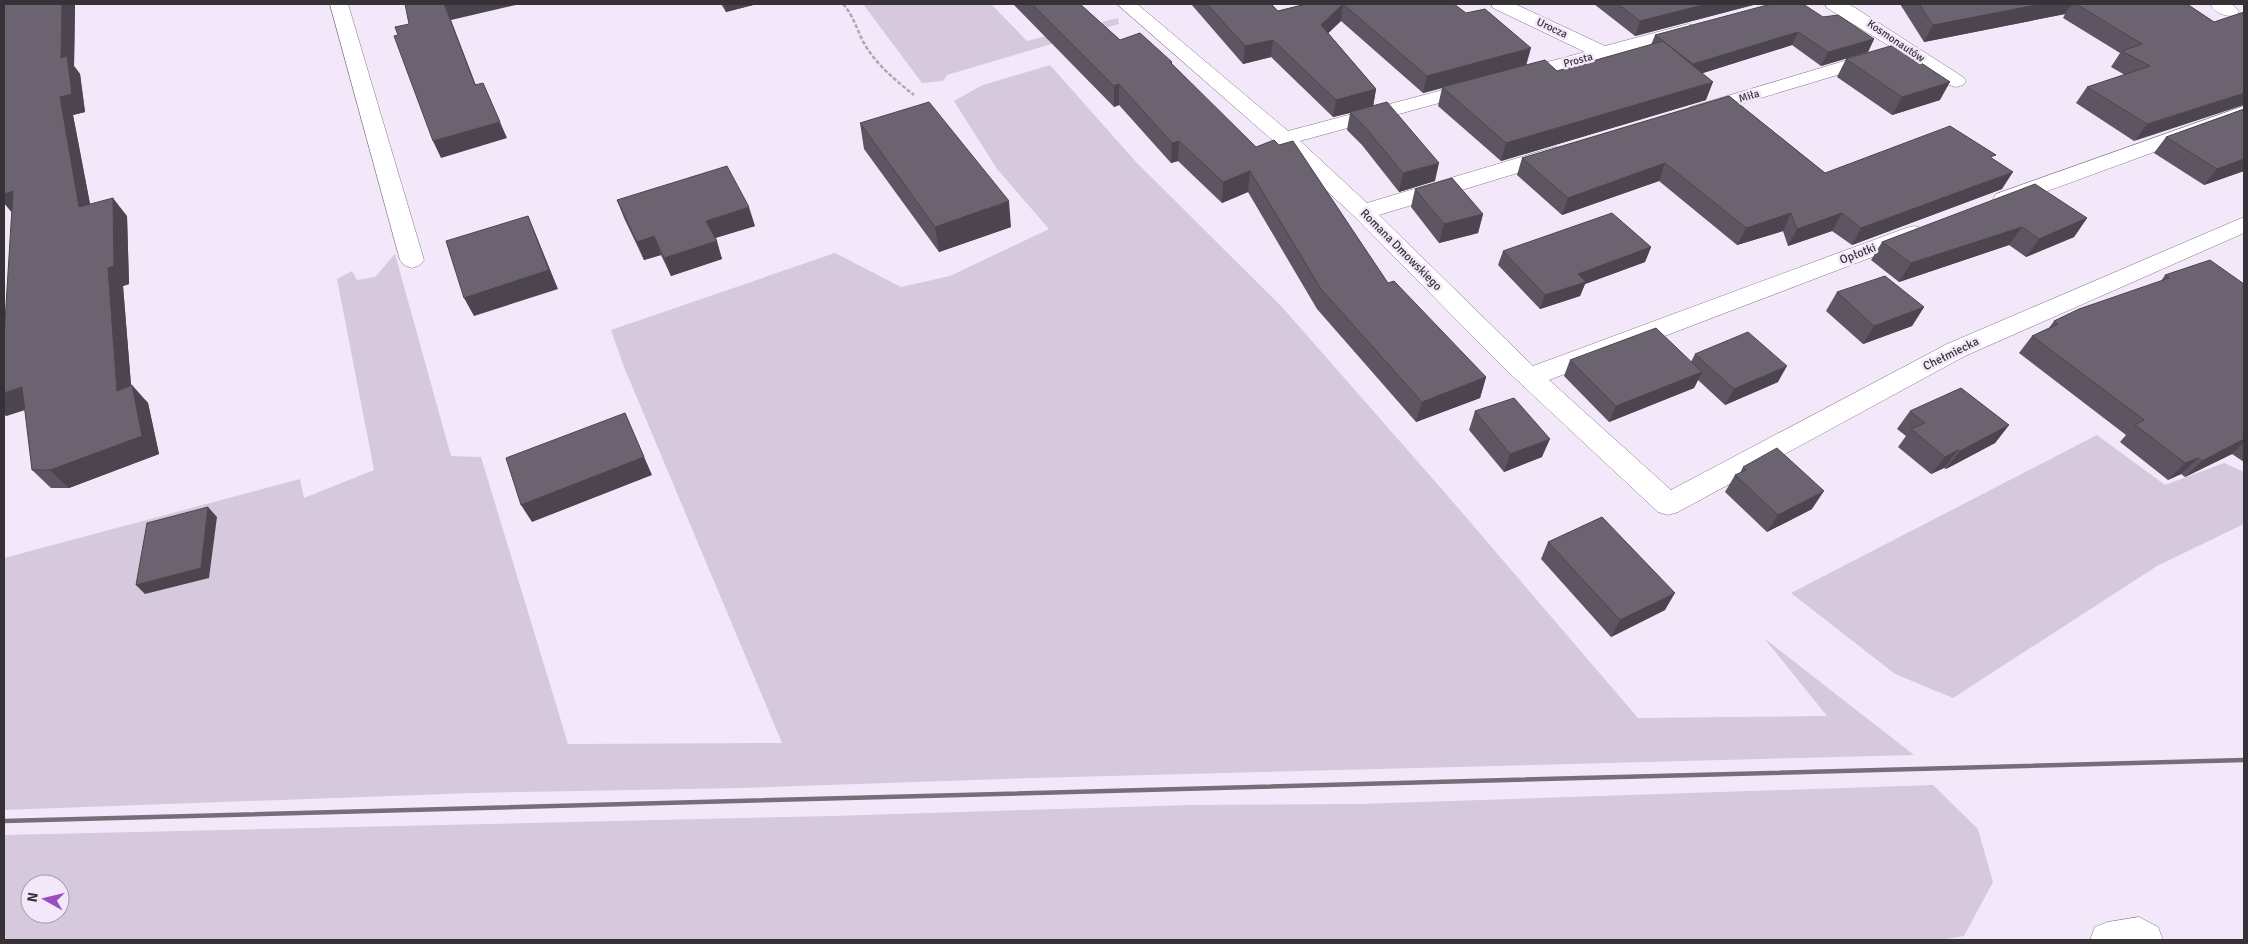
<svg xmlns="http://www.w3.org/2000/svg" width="2248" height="944" viewBox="0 0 2248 944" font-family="Signika,sans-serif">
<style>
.green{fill:#d6c9dd;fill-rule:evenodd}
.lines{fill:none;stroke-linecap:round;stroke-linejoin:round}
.minor-casing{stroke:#817786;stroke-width:1}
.path{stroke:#aea6b2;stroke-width:2.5;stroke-dasharray:4 2;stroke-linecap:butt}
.minor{fill:#fff;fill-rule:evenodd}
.rail{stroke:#746e78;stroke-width:4.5}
.wall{fill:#5d5561}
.shaded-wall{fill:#4c454f}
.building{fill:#6c6371;stroke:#4c454f}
.labels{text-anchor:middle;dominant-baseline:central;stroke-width:5;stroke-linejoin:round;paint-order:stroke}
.far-street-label{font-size:11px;fill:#363238;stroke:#f3e8f9}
.street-label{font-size:12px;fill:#363238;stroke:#f3e8f9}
</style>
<rect width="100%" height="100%" fill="#f3e8f9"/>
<path class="green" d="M863,4H991L1027,41L1118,18L1119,24L947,75L943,81L922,83Z
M1050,65L1137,163L1282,307L1447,495L1638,718L1827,716L1764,638L1914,755L1034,778L741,788L473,793L4,810V558L300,479L304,498L374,470L337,279L352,271L357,280L375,277L395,254L451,456L481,457L568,744L782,743L624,367L611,330L835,253L901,287L950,276L1049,229L997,169L954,101L983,85Z
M2097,435L2165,485L2224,463L2244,472V524L2157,566L1953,698L1895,674L1791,593Z
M1933,785L1978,829L1993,882L1964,936L1942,940H4V835L832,816L1191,805L1359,804ZM30,884H60V914H30Z"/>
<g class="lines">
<defs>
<path id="minor" d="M330,4H348L424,260L420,265L412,268L404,265L400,260Z
M1117,4H1137L1288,131L1469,83L1476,81L1483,83L1486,87L1483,91L1300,141L1367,203L1548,149L1556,147L1564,149L1567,154L1564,159L1379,215L1533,366L1906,228L1914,226L1922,228L1926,233L1922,238L1549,380L1671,490L1947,344L2244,217V233L1965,356L1678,512L1668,515L1658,512L1503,367L1355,217L1270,138Z
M1491,4H1515L1605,46L1688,24L1695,26L1698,30L1695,34L1517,82L1510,80L1507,76L1510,72L1585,52L1493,8Z
M1825,4H1848L1857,9L1963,77L1966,81L1963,85L1956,87L1949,85L1904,55L1704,115L1697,117L1690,115L1687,111L1690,107L1891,47L1827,8Z
M2210,4H2232L2239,11L2237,15C2226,18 2215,13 2210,4Z
M2244,106V119L2012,204L2004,206L1996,204L1993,199L1996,194Z
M2139,917L2158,927L2163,940H2090L2095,927L2108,922Z"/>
</defs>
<use href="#minor" class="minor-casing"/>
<path class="path" d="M843,4C854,16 857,31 865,45C877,65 896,81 914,95"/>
<use href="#minor" class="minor"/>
<path class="rail" d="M4,821L2244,760"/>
</g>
<path class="wall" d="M4,4H75L74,66L80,74L85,112L73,115L90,204L127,216L129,284L123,286L131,386L148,403L159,454L69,488H51L32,470L25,410L6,416L12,212L4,203Z
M721,4H757L726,12Z
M1013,4H1080L1120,40L1172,62V64L1388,283L1486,377L1480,398L1416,422L1317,309L1248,192L1222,203L1178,161L1171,163L1119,105L1114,107Z
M1191,4H1271L1278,11L1306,4H1454L1526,65L1557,71L1651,45L1655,35L1823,17L1874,39L1868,52L1821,66L1792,45L1703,73L1706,100L1501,161L1438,106L1442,88L1423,93L1341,21L1328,33L1376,89L1373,106L1435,181L1399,192L1362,145L1347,130L1350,113L1333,117L1271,57L1243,64Z
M1594,4H1757L1635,36Z
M1900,4H2187L2214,22L2244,12L2134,141L2076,103L2087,87L2125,75L2111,67L2120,53L2063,18L2065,14L1924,42Z
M1846,59L1940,100L1892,115L1837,77Z
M1729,96L1825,173L1993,159L2002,189L1852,245L1832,231L1788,246L1783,231L1737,245L1659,181L1562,215L1517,175L1522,158Z
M2244,109V171L2204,185L2154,153L2166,137Z
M860,123L1011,227L939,252L864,149Z
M1415,189L1483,214L1478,233L1439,243L1411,207Z
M617,200L755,226L715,238L722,259L671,276L661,255L644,260L624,218Z
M2087,218L2074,237L2026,257L2009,245L1899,282L1871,260L1882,242Z
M1651,247L1645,262L1585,284L1580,296L1540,309L1498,265L1503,251Z
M2165,275L2244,284V462L2232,454L2185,477L2181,474L2168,480L2120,442L2126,435L2019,353L2032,336L2049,328L2054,321L2161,281Z
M1837,292L1924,307L1912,326L1863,344L1826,311Z
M1695,354L1778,382L1725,405L1698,380L1694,388L1609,422L1564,376L1570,360L1691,362Z
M1475,411L1542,457L1504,472L1469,430Z
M1910,411L2009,425L1995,443L1946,469L1944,468L1931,474L1898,447L1906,436L1897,429Z
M1743,467L1812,509L1767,532L1725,492L1735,475L1740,473Z
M1548,542L1665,610L1611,637L1541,559Z"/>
<path class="shaded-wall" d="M62,4H75L74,66L80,74L85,112L73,115L94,225L79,207L60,97Z
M444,4H520L451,20L482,101L475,85Z
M724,4H757L726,12Z
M1343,4L1341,21L1319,42L1321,25Z
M1707,4H1757L1635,36L1640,21Z
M2042,4H2072L2065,14L1924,42L1933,25Z
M1798,32L1792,45L1687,78L1693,64Z
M1874,39L1868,52L1821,66L1828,52Z
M1273,40L1271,57L1243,64L1245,46Z
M1531,48L1526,66L1423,93L1427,76Z
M1713,82L1706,100L1501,161L1506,143Z
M1950,82L1940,100L1892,115L1902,97Z
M483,83L507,138L441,158L433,141Z
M1119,84V105L1114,107V86Z
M1376,89L1373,107L1333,117L1336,100Z
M2244,93V105L2134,141L2147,124Z
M1179,141L1178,161L1171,163L1172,143Z
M2244,159V171L2204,185L2217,169Z
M1439,163L1435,181L1399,192L1403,173Z
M1665,163L1659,181L1562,215L1568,198Z
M1250,171L1248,192L1222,203L1223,182Z
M2013,172L2002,189L1852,245L1861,228Z
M13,191V214L4,203V194Z
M113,198L127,216L129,284L123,286L133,409L117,391L108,268Z
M1009,201L1011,227L939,252L935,227Z
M749,207L755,226L712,239L706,221Z
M1791,213L1783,231L1737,245L1746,228Z
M1842,213L1832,231L1788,246L1797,229Z
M1483,214L1478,233L1439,243L1444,224Z
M528,216L536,235L558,289L474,316L464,298Z
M2087,218L2074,237L2026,257L2039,239Z
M2022,227L2009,245L1899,282L1911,263Z
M654,236L661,255L644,260L637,242Z
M717,241L722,259L671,276L664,258Z
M1651,247L1645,262L1585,284L1580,296L1540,309L1545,295L1578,274Z
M1924,307L1912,326L1863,344L1874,326Z
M1787,366L1778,382L1725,405L1734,389Z
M1702,372L1694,388L1609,422L1616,406Z
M1486,377L1480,398L1416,422L1422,402Z
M132,385L148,403L159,454L69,488L50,470Z
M22,387L40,405L6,416L4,414V393Z
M625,413L652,475L532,522L521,505Z
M2009,425L1995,443L1946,469L1960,451Z
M1550,439L1542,457L1504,472L1510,454Z
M2244,439V442L2232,454L2185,477L2202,461Z
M1958,450L1944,468L1931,474L1945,457Z
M2198,458L2181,474L2168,480L2185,463Z
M1824,491L1812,509L1767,532L1778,515Z
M208,507L217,517L209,578L145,594L136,585Z
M1675,593L1665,610L1611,637L1620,620Z"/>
<path class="building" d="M4,4H62L61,58L67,56L72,94L60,97L79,207L113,198L114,266L108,268L117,391L132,385L142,436L50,470H32L22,387L4,393V338L13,191L4,194Z
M405,4H445H444L475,85L483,83L500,122L433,141L394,36L398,35L395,27L409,24Z
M1032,4H1080L1120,40L1140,33L1172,62H1170L1256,147L1274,140L1279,145L1293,141L1388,283L1394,281L1486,377L1422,402L1321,289L1250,171L1223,182L1179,141L1172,143L1119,84L1114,86Z
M1207,4H1271L1278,11L1306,4H1343L1321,25L1376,89L1336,100L1273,40L1245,46Z
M1343,4H1454L1466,13L1485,9L1531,48L1427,76Z
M1618,4H1707L1640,21Z
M1771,4H1803L1823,17L1838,15L1874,39L1828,52L1798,32L1693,64L1655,35Z
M1919,4H2042L1933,25Z
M2076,4H2187L2214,22L2244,12V93L2147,124L2087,87L2150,66L2122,51L2142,44Z
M1663,41L1713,82L1506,143L1442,87L1545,60L1557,71Z
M1894,45L1950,82L1902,97L1846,59Z
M1729,96L1825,173L1950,126L1996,155L1990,157L2013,172L1861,228L1842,213L1797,229L1791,213L1746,228L1665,163L1568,198L1522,158Z
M929,102L1009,201L935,227L860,123Z
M1387,102L1439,163L1403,173L1365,127L1350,112Z
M2244,109V159L2217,169L2166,137Z
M727,166L749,207L706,221L717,241L664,258L654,236L637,242L617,200Z
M1452,178L1483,214L1444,224L1415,189Z
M2035,184L2087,218L2039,239L2022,227L1911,263L1882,242Z
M1612,213L1651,247L1578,274L1586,282L1545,295L1503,251Z
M528,216L549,270L464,298L446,241Z
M2210,260L2244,284V439L2202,461L2198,458L2185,463L2135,425L2144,420L2032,336L2058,324L2054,321L2079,309L2169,278L2165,275Z
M1885,276L1924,307L1874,326L1837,292Z
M1656,328L1702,372L1616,406L1570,360Z
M1748,332L1787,366L1734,389L1695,354Z
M1961,388L2009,425L1960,451L1958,450L1945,457L1911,429L1925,423L1910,411Z
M1514,398L1550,439L1510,454L1475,411Z
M625,413L644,457L521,505L506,458Z
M1777,448L1824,491L1778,515L1735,475L1746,470L1743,467Z
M208,507L201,568L136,585L147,523Z
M1602,517L1675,593L1620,620L1548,542Z"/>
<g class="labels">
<g class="far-street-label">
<text transform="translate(1552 28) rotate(25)">Urocza</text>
<text transform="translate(1896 41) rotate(34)">Kosmonautów</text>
<text transform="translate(1578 60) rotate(-15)">Prosta</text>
<text transform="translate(1749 96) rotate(-17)">Miła</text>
</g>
<g class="street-label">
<text transform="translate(1401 250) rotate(45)">Romana Dmowskiego</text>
<text transform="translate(1858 254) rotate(-21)">Opłotki</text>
<text transform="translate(1951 354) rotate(-26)">Chełmiecka</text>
</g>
</g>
<rect width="2248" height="944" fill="none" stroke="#363238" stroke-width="10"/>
<g transform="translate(45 899) rotate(278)"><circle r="24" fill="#f3e8f9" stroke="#a79fac"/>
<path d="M0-4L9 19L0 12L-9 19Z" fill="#9b4ec0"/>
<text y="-8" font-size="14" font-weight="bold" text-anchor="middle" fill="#363238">N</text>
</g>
</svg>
